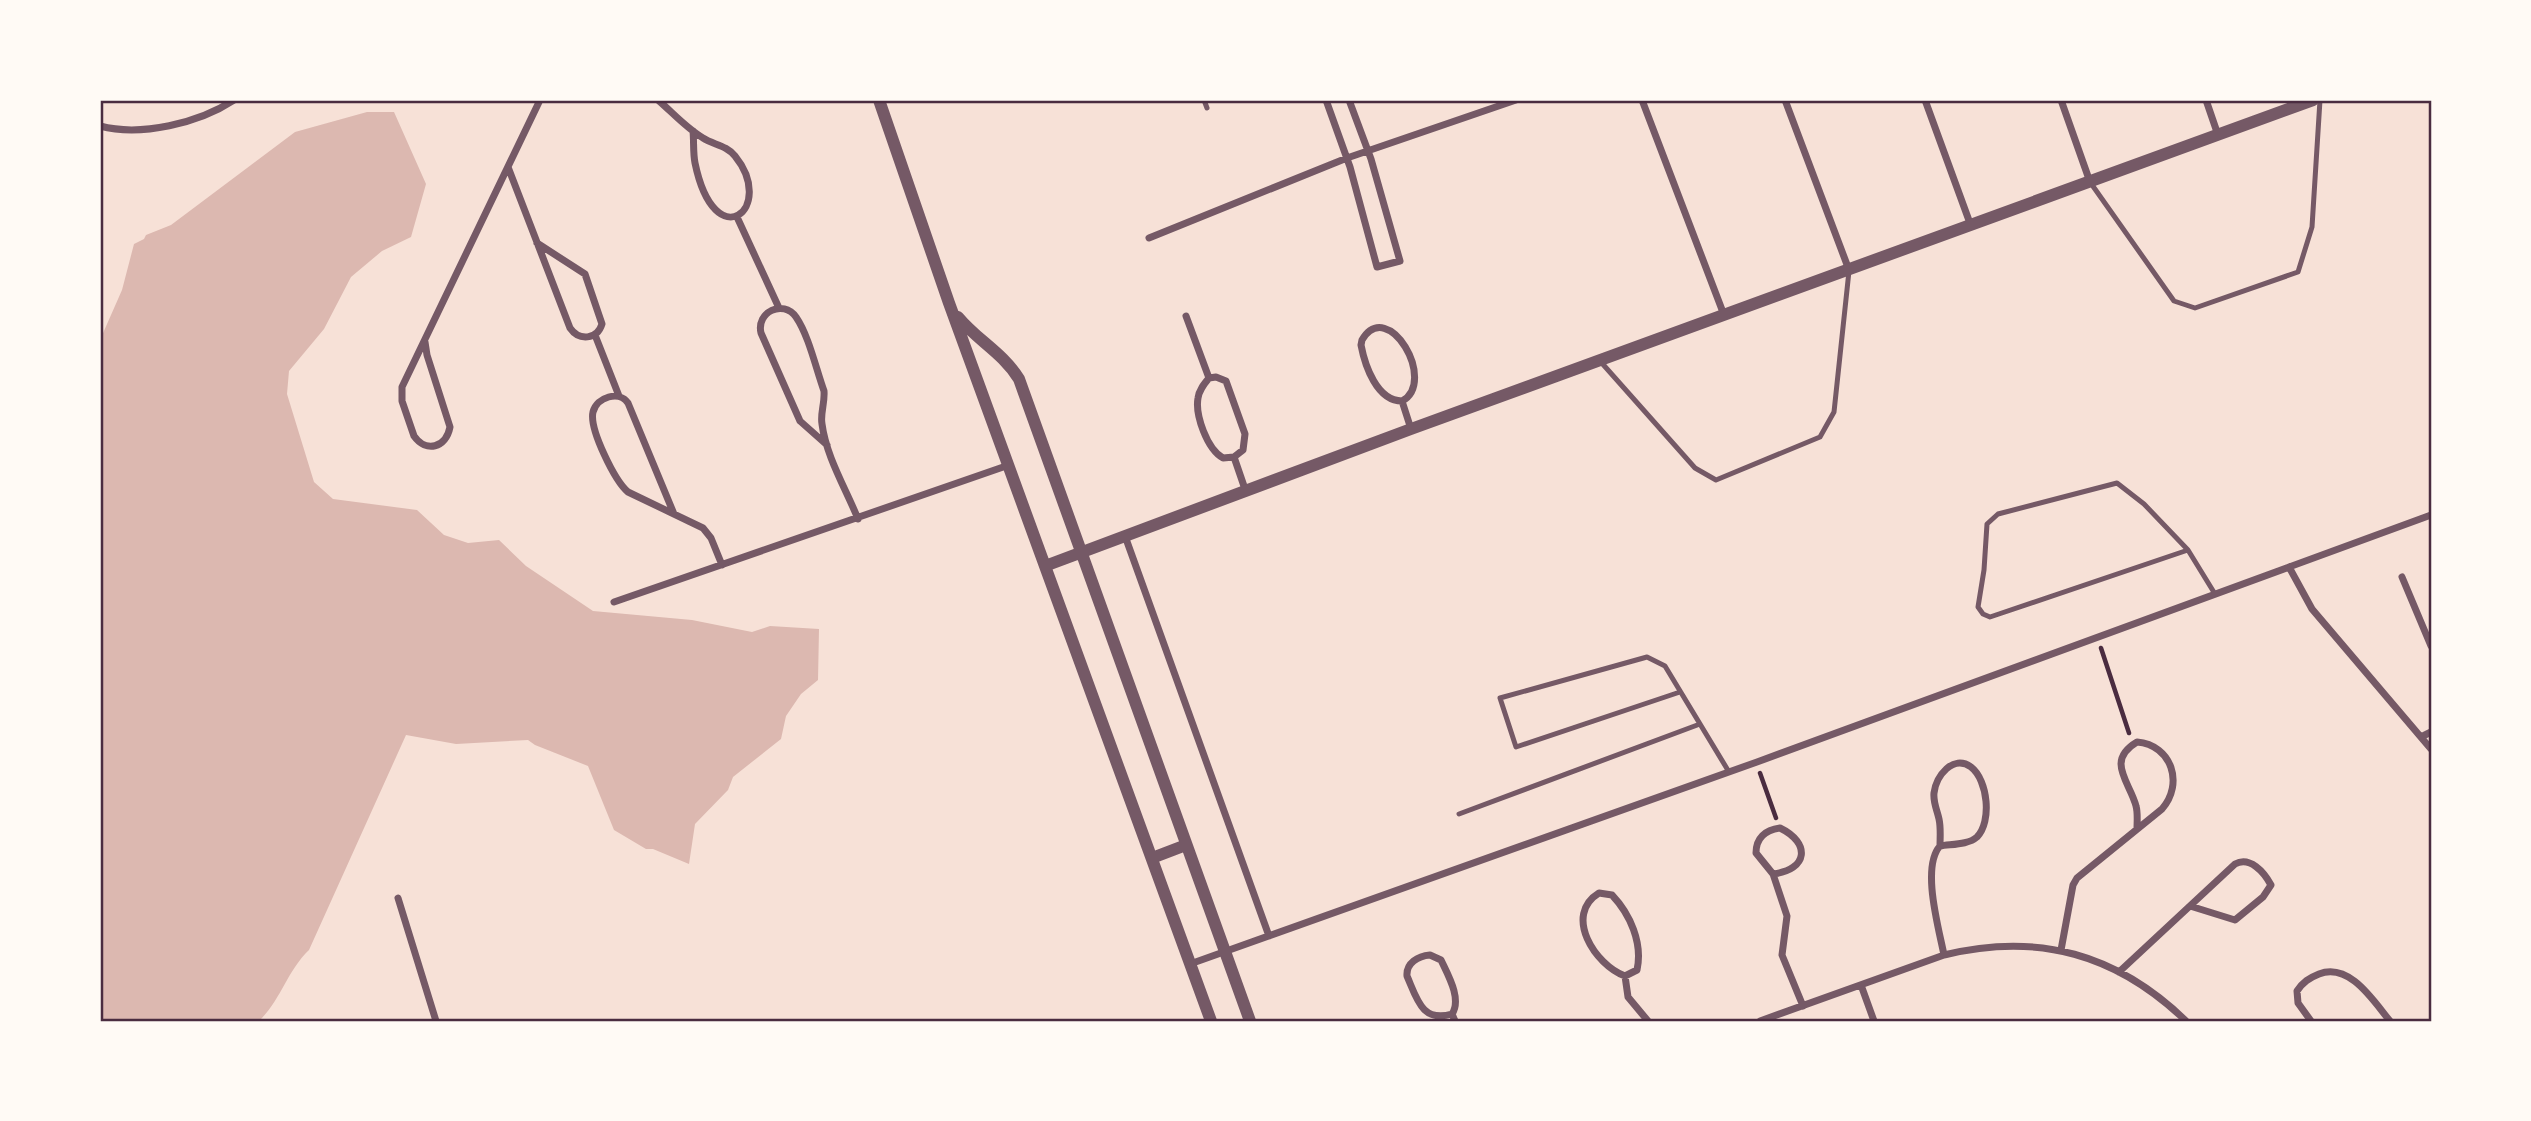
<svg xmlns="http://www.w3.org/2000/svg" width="2531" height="1121" viewBox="0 0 2531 1121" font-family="'Source Sans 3',sans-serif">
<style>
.water{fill:#dcb8b0}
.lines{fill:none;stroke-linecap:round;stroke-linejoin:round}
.path{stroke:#4a2c40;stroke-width:4.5}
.service{stroke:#755966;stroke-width:5}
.minor{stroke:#755966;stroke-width:7}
.tertiary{stroke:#755966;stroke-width:12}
.neatline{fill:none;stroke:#4a2c40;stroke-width:2.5}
</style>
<rect width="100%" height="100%" fill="#f7e1d7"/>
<path class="water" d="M367,112H394L426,184L411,237L382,251L351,277L324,329L289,371L287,394L314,482L333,499L417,510L444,535L468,543L499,540L526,566L593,611L692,620L752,632L770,626L819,629L818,680L801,694L786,716L781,739L733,777L728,790L695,824L689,864L653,849H646L614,830L588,766L535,745L528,740L456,744L406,735L309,950C287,971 281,1000 259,1021H100V340L122,290L134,244L144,239L146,235L171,225L295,132Z"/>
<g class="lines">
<path class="path" d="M2101,648L2129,733
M1760,773L1776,818"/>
<path class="service" d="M1204,100L1207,108
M2090,182L2174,301L2195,308L2298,272L2312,227L2320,100
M1600,361L1695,468L1716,480L1820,437L1834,412L1849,271
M2188,550L1990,617L1983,614L1978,607L1984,570L1987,524L1998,514L2117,483L2144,504L2188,550L2215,594
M1680,692L1516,747L1500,698L1647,657L1665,666L1729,772
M1459,814L1700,724"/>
<path class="minor" d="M658,100C672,112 686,128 703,138C714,145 726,145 735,156C777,208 715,259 695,163C693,153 694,142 693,131
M1326,100L1350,167L1377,267L1400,261L1371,159L1349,100
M1642,100L1724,315
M1785,100L1849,270
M1925,100L1971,226
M2061,100L2090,182
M2206,100L2218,135
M100,126C141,137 199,123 234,100
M508,167L570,328C579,341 597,340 602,324L585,274L537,243
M737,217L779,308
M1149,238L1347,158L1516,100
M1186,316L1209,378C1204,384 1199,390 1198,398C1195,415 1207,449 1223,458L1234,457L1246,492
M595,335L619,396
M425,342L427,355L450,427C446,448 426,453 414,436L402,401V387L540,100
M1209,378L1216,377L1226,381L1245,434L1243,450L1234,457
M1402,401C1438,382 1388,296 1362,340L1361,345C1365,366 1377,401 1402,401L1411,429
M827,445L800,421L761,333C756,312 783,299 796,317C809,336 816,369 824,391C825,403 820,414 822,424C826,456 846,489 858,519
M674,514L628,403C619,390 597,397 593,412C589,429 615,481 628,492L703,528L711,538L722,565
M1125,536L1269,936
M2289,567L2312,609L2431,749
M2402,577L2431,646
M614,602L1009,465
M2421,737L2431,732
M1940,846C1940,837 1941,828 1939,819C1937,810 1933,802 1934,793C1936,776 1953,754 1971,767C1988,780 1992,822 1977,837C1968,845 1951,844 1940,846C1921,867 1939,929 1944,955
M1773,874C1808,870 1811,843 1780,828C1765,830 1756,838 1756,853L1773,874L1787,916L1782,955L1803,1006
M398,898L436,1021
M2061,950L2073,885L2077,878L2162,809C2184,784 2172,745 2137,742C2105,761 2130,782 2136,806C2138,813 2137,822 2137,829
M1190,964L1757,762L2431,515
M2119,972L2235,864C2250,856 2264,872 2271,885L2263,897L2235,920L2190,906
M1625,976C1595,965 1563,915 1599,893L1612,895C1630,914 1643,943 1637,970L1625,976L1628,997L1648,1021
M1861,985L1874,1021
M1452,1014C1422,1023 1417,999 1407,976C1406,963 1418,956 1430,955L1441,960C1448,975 1462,999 1452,1014L1455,1021
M1760,1021L1944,955C2038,932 2117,954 2186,1021
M2311,1021L2298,1003L2297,991C2303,982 2309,978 2319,974C2350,962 2374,1002 2390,1021"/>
<path class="tertiary" d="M879,100L949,303L1211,1021
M958,317C978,341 1002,352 1019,379L1250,1021
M1045,566L1411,429L2313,100
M1152,858L1186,845"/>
</g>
<rect width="2531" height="1121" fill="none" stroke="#fffaf5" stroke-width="203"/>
<rect x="102" y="102" width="2328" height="918" class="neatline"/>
</svg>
